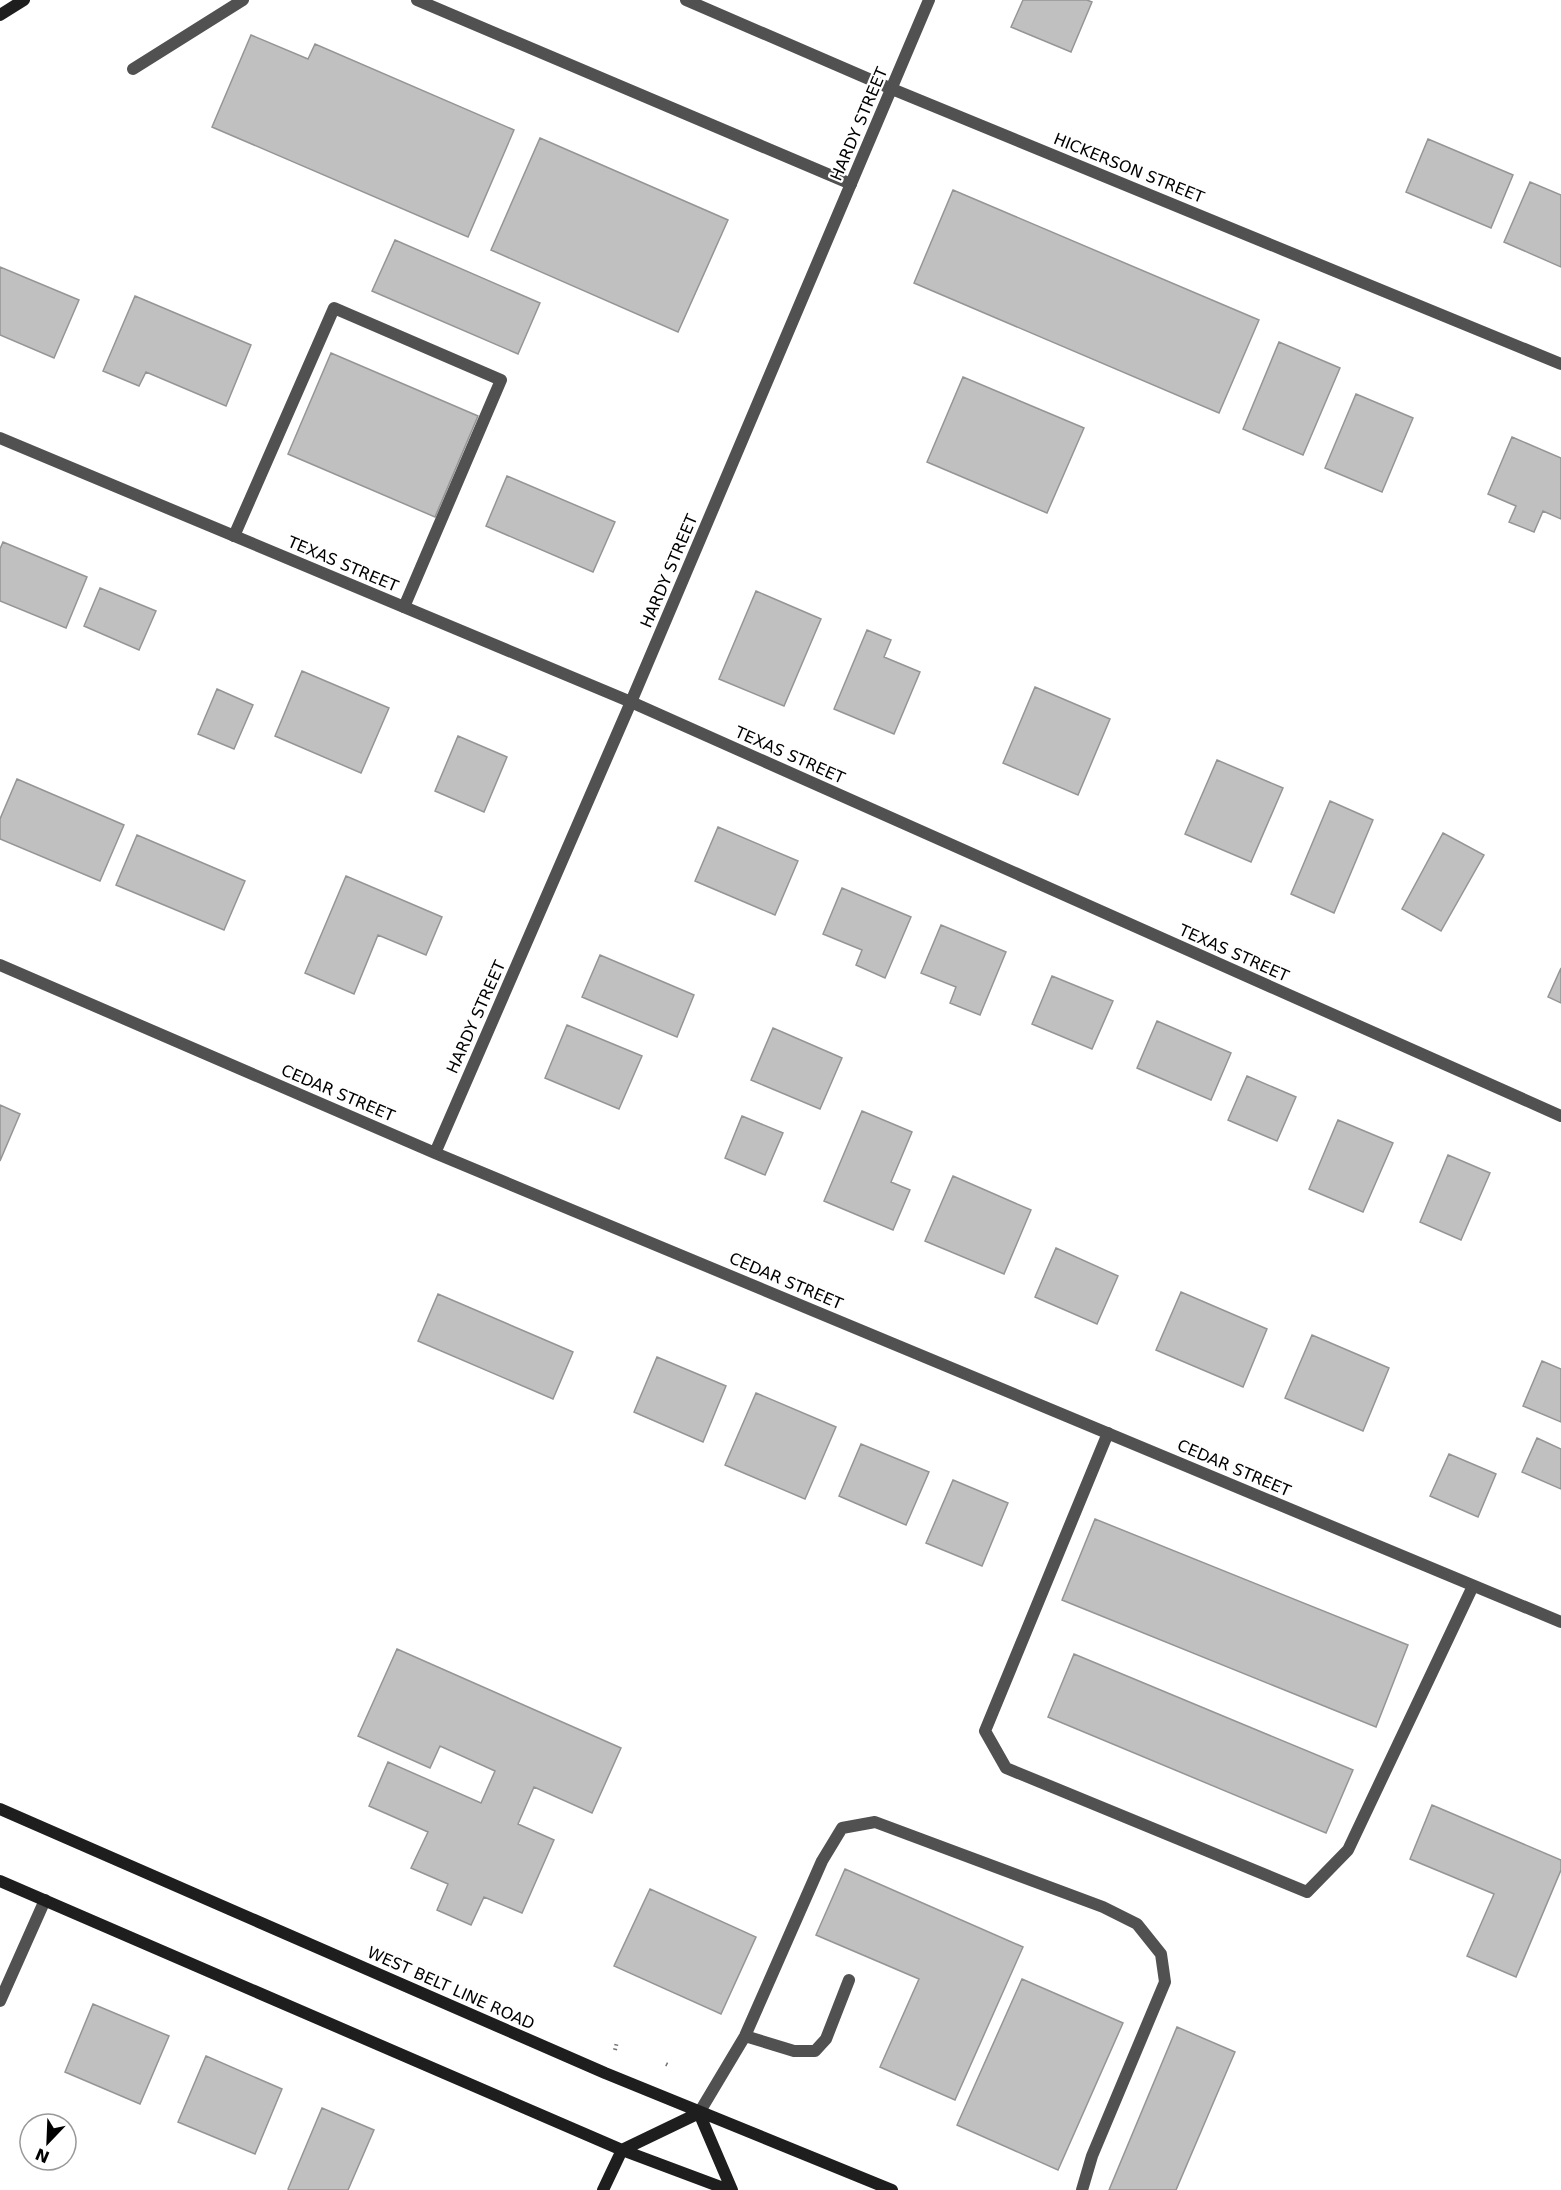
<svg xmlns="http://www.w3.org/2000/svg" width="1561" height="2190" viewBox="0 0 1561 2190" font-family="'DejaVu Sans',sans-serif">
<style>
.building{fill:#c0c0c0;stroke:#959595;stroke-width:1.5}
.lines{fill:none;stroke-linecap:round;stroke-linejoin:round}
.path{stroke:#737373;stroke-width:4;stroke-dasharray:1.5 3;stroke-linecap:butt}
.lane{stroke:#515151;stroke-width:12}
.street{stroke:#515151;stroke-width:12}
.secondary{stroke:#1e1e1e;stroke-width:12}
.labels{text-anchor:middle;dominant-baseline:central;stroke-width:4.5;stroke-linejoin:round;paint-order:stroke}
.street-label{font-size:16px;fill:#000;stroke:#fff}
</style>
<rect width="100%" height="100%" fill="#fff"/>
<path class="building" d="M1023,0H1087L1092,2L1071,52L1011,27Z
M251,35L308,59L315,44L514,130L468,237L212,127Z
M540,138L728,220L678,332L491,250Z
M1428,139L1513,175L1491,228L1406,192Z
M1530,182L1561,195V267L1504,242Z
M953,190L1259,320L1219,413L914,283Z
M395,240L540,303L518,354L372,291Z
M0,267L79,300L54,358L0,335Z
M135,296L251,345L226,406L146,372L139,386L103,371Z
M1279,342L1340,368L1303,455L1243,429Z
M331,353L478,416L435,517L288,454Z
M963,377L1084,428L1047,513L927,462Z
M1356,394L1413,418L1382,492L1325,468Z
M1512,437L1561,458V519L1543,511L1534,532L1509,522L1516,506L1488,494Z
M507,476L615,522L593,572L486,526Z
M3,542L87,577L66,628L0,601V549Z
M100,588L156,611L139,650L84,626Z
M756,591L821,619L784,706L719,679Z
M867,630L891,640L884,657L920,672L894,734L834,709Z
M302,671L389,708L361,773L275,736Z
M1035,687L1110,719L1078,795L1003,763Z
M217,689L253,705L234,749L198,734Z
M458,736L507,757L484,812L435,791Z
M1217,760L1283,788L1251,862L1185,834Z
M17,779L124,825L100,881L0,839V819Z
M1330,801L1373,820L1334,913L1291,894Z
M718,827L798,861L775,915L695,881Z
M1443,833L1484,855L1441,931L1402,909Z
M137,835L245,881L224,930L116,885Z
M346,876L442,917L426,955L378,935L354,994L305,973Z
M842,888L911,917L885,978L856,965L862,950L823,934Z
M941,925L1006,952L980,1015L950,1003L956,987L921,973Z
M600,955L694,995L677,1037L582,997Z
M1561,968V1003L1548,997Z
M1052,976L1113,1001L1092,1049L1032,1024Z
M1157,1021L1231,1053L1211,1100L1137,1068Z
M567,1025L642,1056L619,1109L545,1078Z
M773,1028L842,1058L820,1109L751,1080Z
M1247,1076L1296,1097L1277,1141L1228,1120Z
M0,1105L20,1114L0,1161Z
M862,1111L912,1132L891,1182L910,1190L893,1230L824,1201Z
M742,1116L783,1133L765,1175L725,1158Z
M1338,1120L1393,1143L1363,1212L1309,1189Z
M1448,1155L1490,1173L1461,1240L1420,1222Z
M953,1176L1031,1210L1004,1274L925,1241Z
M1056,1248L1118,1276L1097,1324L1035,1297Z
M1181,1292L1267,1329L1243,1387L1156,1350Z
M438,1294L573,1352L553,1399L418,1341Z
M1312,1335L1389,1368L1363,1431L1285,1398Z
M657,1357L726,1386L703,1442L634,1412Z
M1542,1361L1561,1369V1422L1523,1406Z
M756,1393L836,1427L805,1499L725,1465Z
M1537,1438L1561,1449V1489L1522,1472Z
M861,1444L929,1472L906,1525L839,1496Z
M1449,1454L1496,1474L1478,1517L1430,1496Z
M953,1480L1008,1503L982,1566L926,1543Z
M1095,1519L1408,1645L1376,1727L1062,1600Z
M397,1649L621,1748L592,1813L534,1787L518,1824L554,1840L522,1913L484,1897L471,1925L437,1910L448,1884L411,1868L428,1832L369,1806L388,1762L481,1803L495,1771L440,1746L430,1768L358,1736Z
M1074,1654L1353,1770L1326,1833L1048,1717Z
M1432,1805L1561,1860V1870L1516,1977L1467,1956L1494,1894L1410,1859Z
M845,1869L1023,1947L955,2100L880,2067L919,1979L816,1935Z
M650,1889L756,1937L721,2014L614,1966Z
M1022,1979L1123,2023L1058,2170L957,2125Z
M93,2004L169,2036L140,2104L65,2072Z
M1177,2027L1235,2052L1176,2190H1109Z
M206,2056L282,2089L255,2154L178,2122Z
M322,2108L374,2130L348,2190H289L288,2189Z"/>
<g class="lines">
<path class="path" d="M615,2050L617,2042
M666,2064L670,2066"/>
<path class="lane" d="M417,0L851,184
M133,69L243,0
M234,536L334,308L501,380L404,607
M1108,1433L985,1731L1006,1768L1307,1892L1348,1850L1473,1586
M745,2036L794,2051H815L826,2039L849,1980
M699,2113L745,2036L822,1861L842,1828L875,1822L1103,1907L1137,1924L1161,1954L1165,1982L1092,2156L1082,2190"/>
<path class="street" d="M686,0L892,89L1561,364
M0,438L631,702L1561,1116
M0,965L435,1153L1561,1622
M435,1153L631,702L929,0
M0,2001L45,1900"/>
<path class="secondary" d="M0,15L24,0
M0,1809L605,2073L892,2190
M0,1881L622,2150L729,2190
M699,2113L732,2190
M603,2190L622,2150L699,2113"/>
</g>
<g class="labels">
<g class="street-label">
<text transform="translate(859 124) rotate(-67)">HARDY STREET</text>
<text transform="translate(1129 168) rotate(22)">HICKERSON STREET</text>
<text transform="translate(343 564) rotate(23)">TEXAS STREET</text>
<text transform="translate(669 571) rotate(-67)">HARDY STREET</text>
<text transform="translate(790 755) rotate(24)">TEXAS STREET</text>
<text transform="translate(1234 953) rotate(24)">TEXAS STREET</text>
<text transform="translate(476 1017) rotate(-66)">HARDY STREET</text>
<text transform="translate(338 1093) rotate(23)">CEDAR STREET</text>
<text transform="translate(786 1281) rotate(23)">CEDAR STREET</text>
<text transform="translate(1234 1468) rotate(23)">CEDAR STREET</text>
<text transform="translate(451 1988) rotate(24)">WEST BELT LINE ROAD</text>
</g>
</g>
<g transform="translate(48 2142) rotate(203)"><circle r="28" fill="#ffffff" stroke="#999999" stroke-width="1.5"/>
<path d="M0-4.5L10 22L0 15L-10 22Z" fill="#000000"/>
<text y="-9" font-size="16" font-weight="bold" text-anchor="middle" fill="#000000">N</text>
</g>
</svg>
